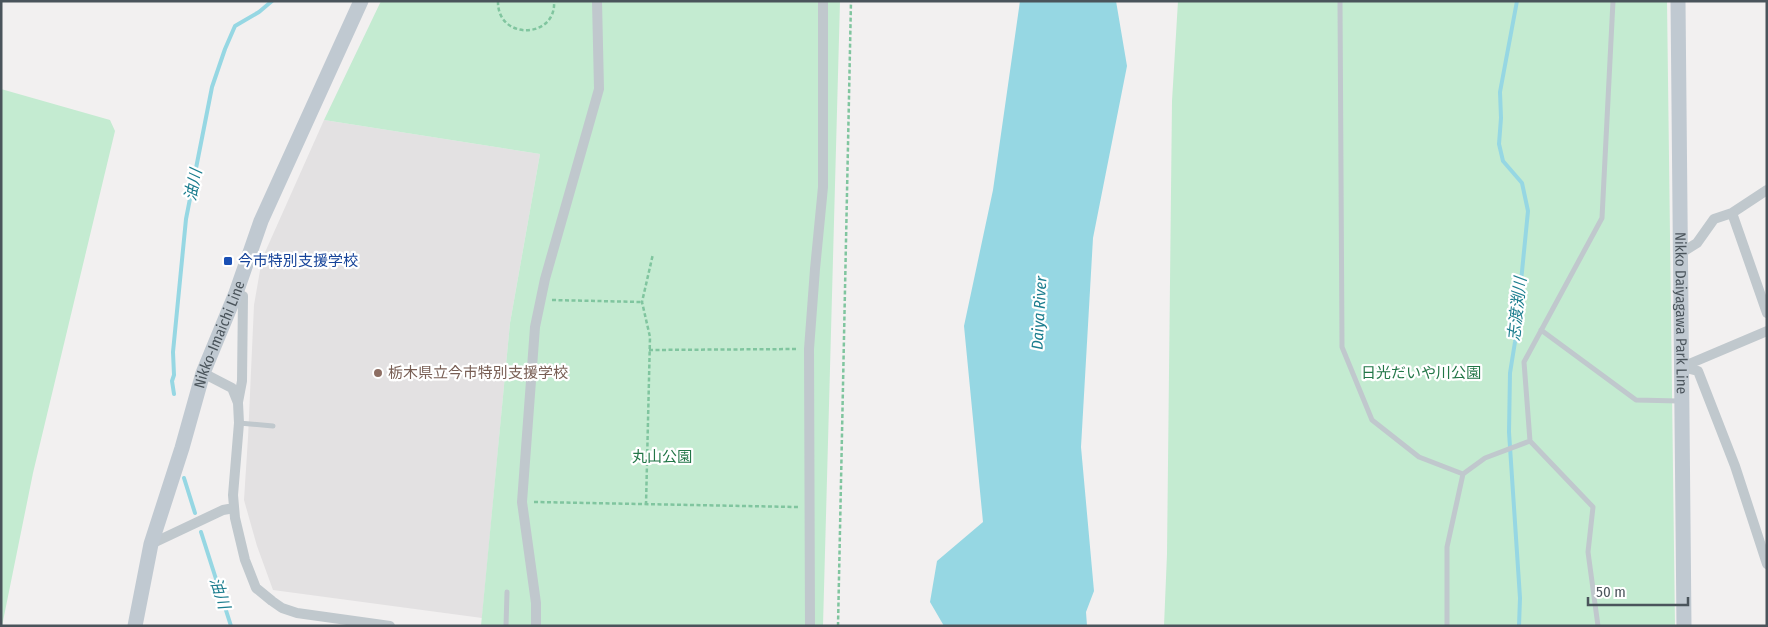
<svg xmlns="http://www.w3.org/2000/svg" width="1768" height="627" viewBox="0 0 1768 627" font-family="'Fira Sans Condensed','Noto Sans JP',sans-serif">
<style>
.education{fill:#e3e1e2}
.green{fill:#c4ebd1}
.water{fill:#96d7e3}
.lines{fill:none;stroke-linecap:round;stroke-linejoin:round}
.stream{stroke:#96d7e3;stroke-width:4}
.path{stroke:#80c59f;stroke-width:2.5;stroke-dasharray:4 2.5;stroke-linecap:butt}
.lane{stroke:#c0c8cd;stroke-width:5}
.street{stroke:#c0c8cd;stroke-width:10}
.secondary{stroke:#c0c9d1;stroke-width:15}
.transit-dot{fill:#1a4fb4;stroke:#fff;stroke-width:2}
.education-dot{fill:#8d6e63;stroke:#fff;stroke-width:2}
.labels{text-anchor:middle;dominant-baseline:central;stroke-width:4.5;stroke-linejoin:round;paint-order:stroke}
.transit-label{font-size:15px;fill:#164399;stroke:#fff;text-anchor:start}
.street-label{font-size:15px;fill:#4a545b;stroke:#fff}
.education-label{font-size:15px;fill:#785e54;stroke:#fff;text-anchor:start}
.park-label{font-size:15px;fill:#227647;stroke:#fff}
.water-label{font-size:16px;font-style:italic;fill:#1b7d8e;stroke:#fff}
</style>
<rect width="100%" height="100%" fill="#f2f0f0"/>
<path class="education" d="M324,120L540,154L510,323L482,618L273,590L257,546L244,500L248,438L254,305L262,259Z"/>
<path class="green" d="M381,1H840L823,626H481L510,323L540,154L324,120Z
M1178,1H1667L1675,626H1164L1167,554L1172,101Z
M1,89L110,120L115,131L33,473L2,626Z"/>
<path class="water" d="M1020,1H1116L1127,66L1093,238L1081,447L1094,591L1086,612L1087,626H944L930,602L937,561L983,522L964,326L993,190Z"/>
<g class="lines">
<path class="stream" d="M1517,1L1500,92L1501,118L1499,144L1503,161L1522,183L1528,211L1515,342L1510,373L1509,432L1520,598L1519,626
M174,394L172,381L174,375L173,352L186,219L212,87L225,49L235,26L259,12L272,1
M184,478L195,513
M201,532L231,626"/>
<path class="path" d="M498,1C497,41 557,39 554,1
M552,300L642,302
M649,350L798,349
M534,502L798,507
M646,505L650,337L642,302L653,254
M838,626L851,1"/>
<path class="lane" d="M1340,1L1342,347L1372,420L1419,457L1463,474
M1541,330L1636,400L1679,401
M239,423L273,426
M506,626L507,592
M1447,626V547L1463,474L1485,458L1530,441
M1598,626L1588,552L1593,507L1530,441L1524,362L1602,218L1613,1"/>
<path class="street" d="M1732,213L1767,313
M1681,253L1697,243L1714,219L1732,213L1767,190
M236,293L243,296L242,381L238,402
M1682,367L1698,371L1735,466L1767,564
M1682,367L1767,331
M203,373L232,388L238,403L239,423L233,495L235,518L245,560L256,588L272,601L282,608L297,613L390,626
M151,544L223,510L234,508
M536,626V603L522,502L535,327L545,279L599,89L597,1
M810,626L809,349L815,269L823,187V1"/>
<g class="secondary">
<path id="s1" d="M1678,1L1684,626"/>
<path id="s2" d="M135,626L151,544L182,448L203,373L236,293L261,221L361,1"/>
</g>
</g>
<rect class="transit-dot" x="223" y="256" width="10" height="10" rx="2.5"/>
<circle class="education-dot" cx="378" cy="373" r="5"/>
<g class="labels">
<g class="transit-label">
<text x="238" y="261">今市特別支援学校</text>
</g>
<g class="street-label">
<text stroke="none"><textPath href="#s1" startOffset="312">Nikko Daiyagawa Park Line</textPath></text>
<text stroke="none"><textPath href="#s2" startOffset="304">Nikko-Imaichi Line</textPath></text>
</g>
<g class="education-label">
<text x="388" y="373">栃木県立今市特別支援学校</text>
</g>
<g class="park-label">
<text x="1421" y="373">日光だいや川公園</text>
<text x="662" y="457">丸山公園</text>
</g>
<g class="water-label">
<text transform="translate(193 185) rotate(-79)">油川</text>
<text transform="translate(1517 309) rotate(-84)">志渡渕川</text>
<text transform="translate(1039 313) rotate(-87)">Daiya River</text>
<text transform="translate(220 593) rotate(72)">油川</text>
</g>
</g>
<rect width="1768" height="627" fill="none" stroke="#4a545b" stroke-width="5"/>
<path d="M1588 597v8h100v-8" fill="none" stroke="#4a545b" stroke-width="2.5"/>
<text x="1596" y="597" font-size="15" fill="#4a545b" stroke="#ffffff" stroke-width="4" paint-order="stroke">50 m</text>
</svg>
